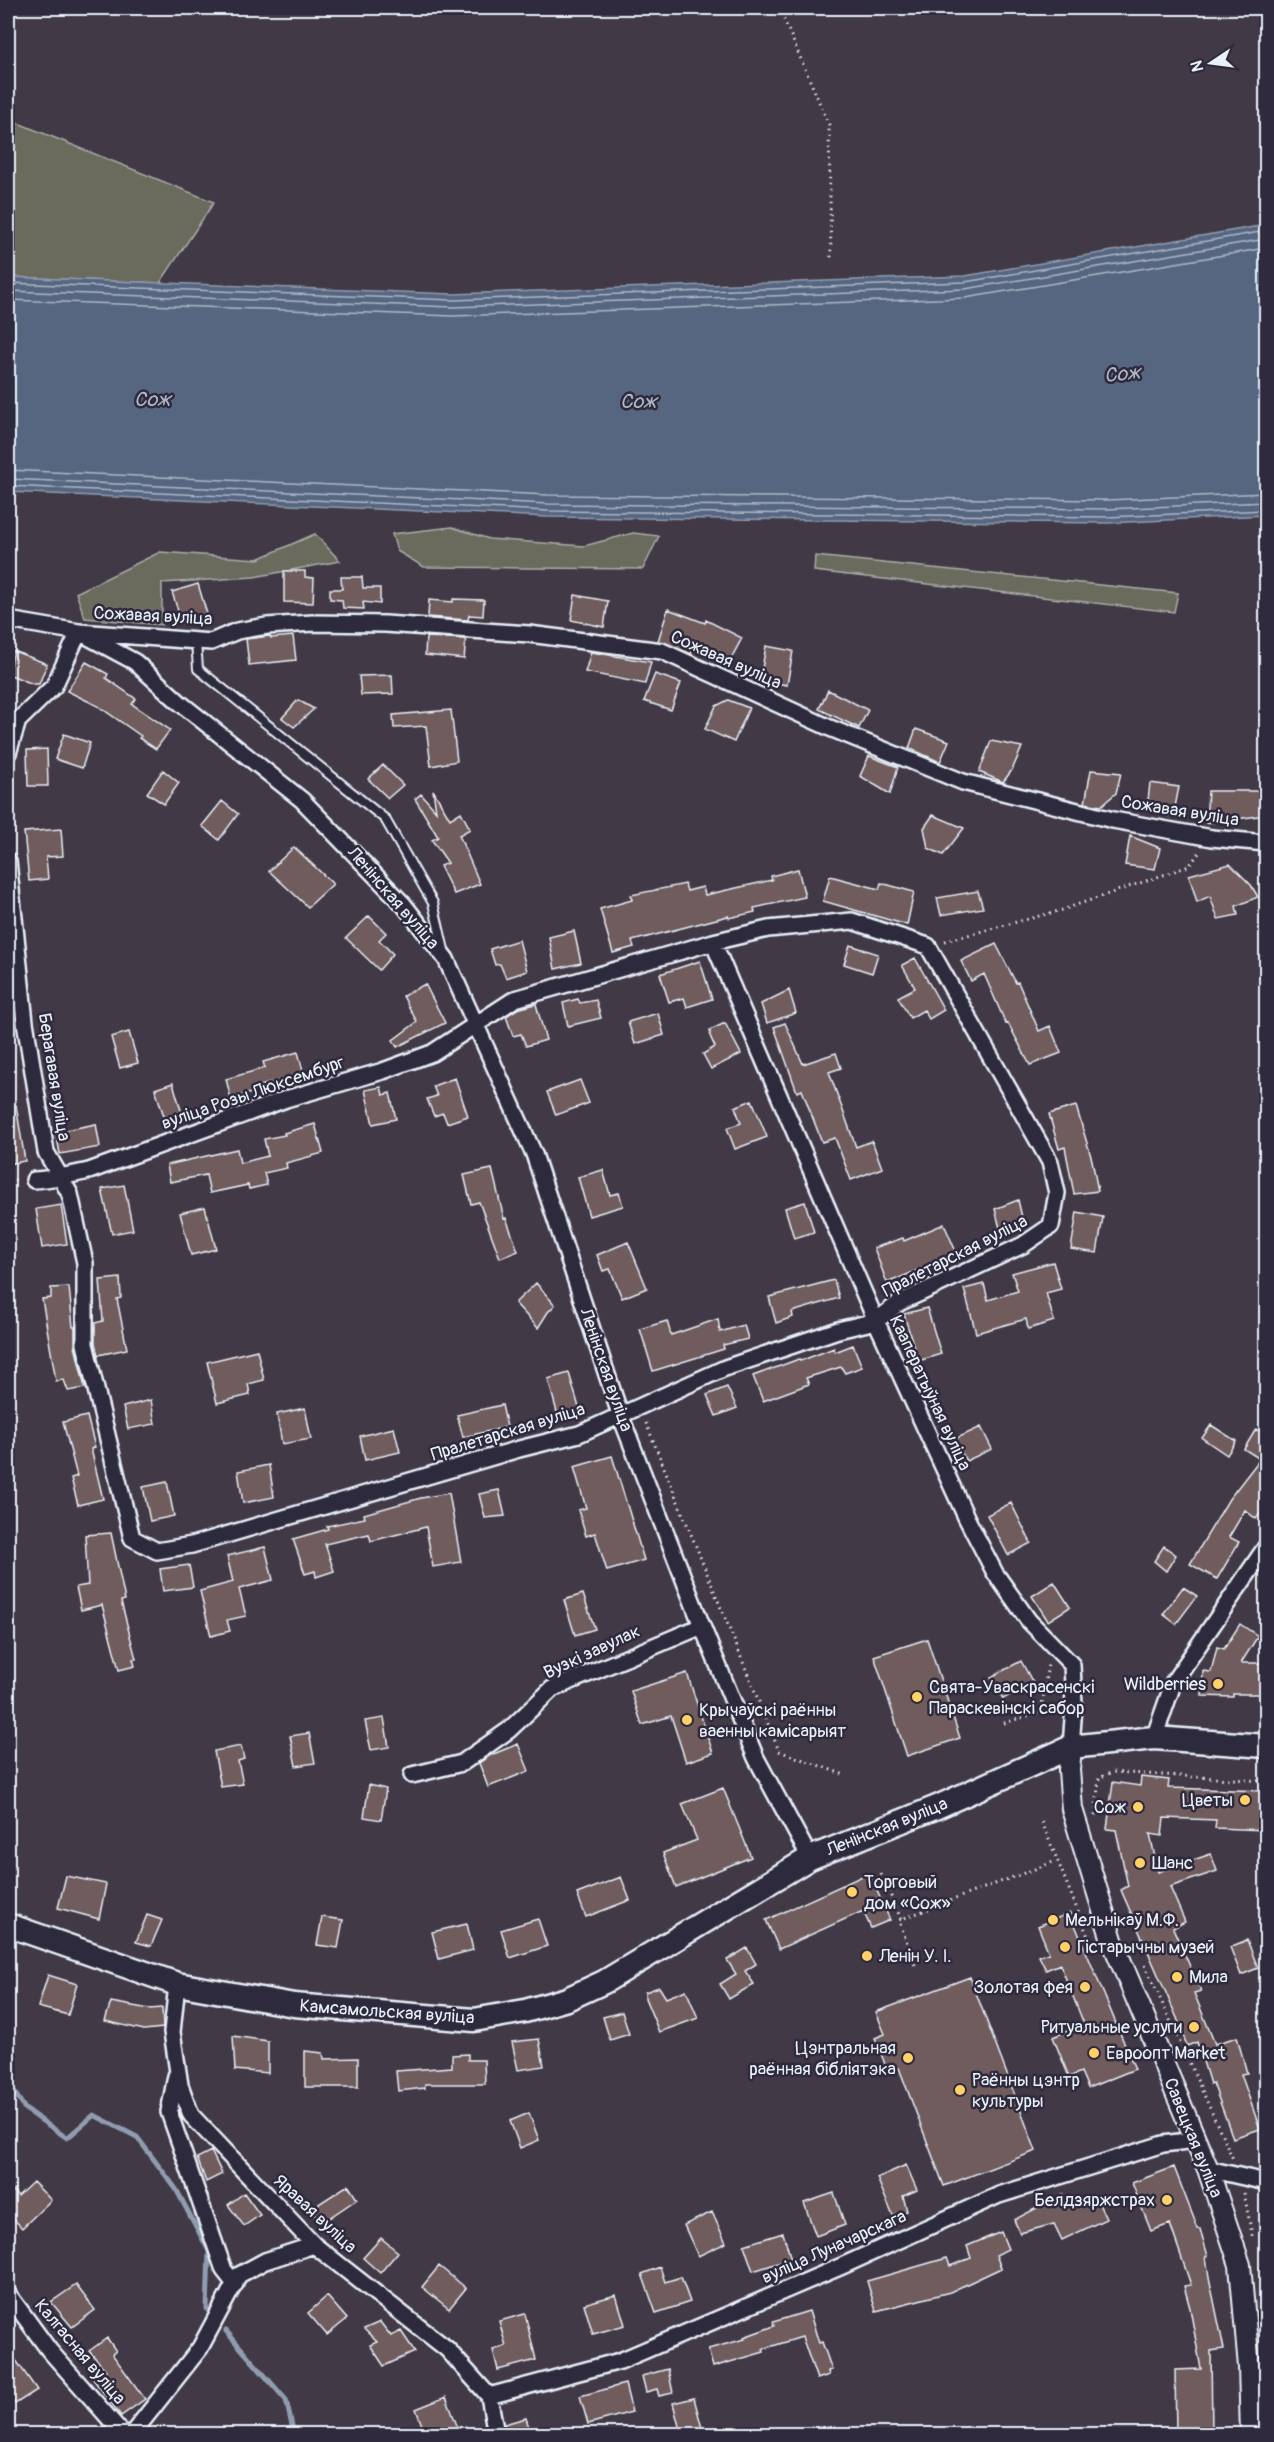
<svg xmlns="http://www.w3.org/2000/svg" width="1274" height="2442" viewBox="0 0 1274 2442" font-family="Pangolin,sans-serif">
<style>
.green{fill:#6a6b5d;stroke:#a9aeaa;stroke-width:1.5}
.water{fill:#566580;stroke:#909db0;stroke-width:1.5}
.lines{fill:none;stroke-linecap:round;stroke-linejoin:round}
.shore{stroke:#aeb9c8;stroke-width:1.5}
.stream{stroke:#909db0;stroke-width:5}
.building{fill:#6f5b5c;stroke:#e8f1f8;stroke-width:1.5}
.service-casing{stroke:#e8f1f8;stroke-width:12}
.minor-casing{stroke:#e8f1f8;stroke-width:20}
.tertiary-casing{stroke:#e8f1f8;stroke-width:24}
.secondary-casing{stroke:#e8f1f8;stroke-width:27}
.path{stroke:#e8f1f8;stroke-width:3;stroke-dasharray:1.5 4.5;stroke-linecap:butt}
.service{stroke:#2f2a3d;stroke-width:8}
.minor{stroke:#2f2a3d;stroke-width:15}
.tertiary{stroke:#2f2a3d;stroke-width:20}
.secondary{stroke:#2f2a3d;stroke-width:22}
.poi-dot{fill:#ffd166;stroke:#2f2a3d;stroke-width:2}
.labels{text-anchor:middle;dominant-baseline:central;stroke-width:5;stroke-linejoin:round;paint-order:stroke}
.street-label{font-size:18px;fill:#e8f1f8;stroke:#2f2a3d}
.poi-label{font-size:18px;fill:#e8f1f8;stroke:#2f2a3d;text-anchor:start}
.water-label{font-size:20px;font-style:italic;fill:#aeb9c8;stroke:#2f2a3d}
</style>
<rect width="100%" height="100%" fill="#423946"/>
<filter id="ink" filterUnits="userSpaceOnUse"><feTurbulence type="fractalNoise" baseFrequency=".0167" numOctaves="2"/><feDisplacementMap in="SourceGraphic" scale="12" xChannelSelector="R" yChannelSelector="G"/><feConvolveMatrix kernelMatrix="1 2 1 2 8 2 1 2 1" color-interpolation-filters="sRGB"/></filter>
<g filter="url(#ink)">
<path class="green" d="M8,119L214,202L160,283L8,277Z
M452,527L489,539L584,546L633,533L659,536L643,569L424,567L397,551L392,534Z
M315,534L340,561L254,577L162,583V625L85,618L76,593L160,552L258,559Z
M815,556L1178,593L1174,612L814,571Z"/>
<path class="water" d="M1266,225V515L1108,523L547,517L8,492V277L453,294L965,276Z"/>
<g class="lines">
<path class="shore" d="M8,283L453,300L965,282L1266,231
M8,291L453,307L965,289L1266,239
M8,300L453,316L965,298L1266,248
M8,470L548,495L1107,500L1266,493
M8,479L548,504L1107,509L1266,502
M8,486L548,511L1107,517L1266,510"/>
<path class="stream" d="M8,2082L25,2109L67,2138L94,2115L137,2137L176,2189L209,2251L207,2309
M226,2331L286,2400L294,2434"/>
</g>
<path class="building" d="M284,571H305V577L314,578L313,603L284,602Z
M341,577H362L363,588H380V604L363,602L364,609L343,608L342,600L330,599V589H342Z
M198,584L207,614L182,623L172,592Z
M575,595L608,601L604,627L571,620Z
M453,599L484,600L483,616L469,615L468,620L428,617L429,600L453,602Z
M668,609L705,623L706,620L742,638L727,666L693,649L691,654L658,641Z
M270,636L271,638L293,636L296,660L249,665L246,639Z
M426,637L466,639L464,659L425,655Z
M766,646L793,651L787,685L760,680Z
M14,651L47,664L39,684H33L8,674Z
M591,652L651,662L645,684L585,672Z
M86,662L108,674L106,678L136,699L132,704L170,730L156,749L139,738L141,736L98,706L67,691Z
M655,674L681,683L671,710L644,701Z
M392,675L393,694L361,695L359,676Z
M828,690L868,710L859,728L819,709Z
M298,700L314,709L294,727L282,718Z
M728,700L749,708L734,742L705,729L716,706Z
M451,710L457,761L431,766L426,726L394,728L393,715Z
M916,729L949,741L940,762L909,748Z
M64,734L90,743L82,768L55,759Z
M991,741L1022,747L1012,770L1003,782L979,772Z
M47,749L48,786H28L27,750Z
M869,756L898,767L890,794L860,776Z
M383,765L403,785L388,798L368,779Z
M163,770L179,783L164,804L147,793Z
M1091,770L1121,773L1116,793L1101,806L1085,803Z
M1150,783L1179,787L1175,807L1169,816L1147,809Z
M433,790L450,819L461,812L470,829L459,835L480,884L454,894L440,866L448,863L432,840L438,837L415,799L421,794L436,811Z
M1208,791H1266V815L1206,823Z
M222,801L238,814L219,840L202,826Z
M933,815L964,828L943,855L928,848L924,828Z
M61,829L63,856L46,857L48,879L29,881L24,832Z
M1130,836L1160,848L1155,869L1125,865Z
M294,847L333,884L308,907L269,871Z
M1230,864L1251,885L1258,897L1236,906L1238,915L1218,919L1210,896L1197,902L1189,875Z
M798,869L805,897L754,908L755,912L729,918L728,916L632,941L634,947L613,953L600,909L632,900L631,895L685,884L687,891L703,887L705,895L772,880L771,876Z
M830,876L879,889L881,883L914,892L907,925L823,901Z
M978,891L983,908L941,915L937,898Z
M369,916L386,933L379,940L393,954L379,970L346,938Z
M574,931L581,963L555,969L549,937Z
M519,940L527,971L506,978L500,964L495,965L490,949Z
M996,944L1016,983L1018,982L1039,1031L1050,1026L1061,1053L1030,1065L1008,1023L1006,1024L984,974L971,981L961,961Z
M850,945L878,954L872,973L844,964Z
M915,958L944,1010L929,1019L924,1010L910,1018L898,997L915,988L902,965Z
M700,961L712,999L687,1007L684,998L669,1002L660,974Z
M425,984L445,1023L397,1047L393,1040L417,1022L403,996Z
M789,990L796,1013L767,1023L761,1004Z
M578,999L580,1003L596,1000L601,1018L568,1026L563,1003Z
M536,1004L546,1040L526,1046L521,1034L513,1036L506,1016L517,1009Z
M658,1013L664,1035L635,1044L628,1022Z
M725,1023L741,1054L711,1069L703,1054L715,1047L710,1036V1030Z
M785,1023L803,1064L836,1053L841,1068L829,1072L856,1147L872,1141L882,1168L851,1180L835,1138L822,1142L802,1090L797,1092L774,1027Z
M129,1032L138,1063L120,1068L111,1037Z
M298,1052L304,1075L260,1086L261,1090L231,1099L226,1079L265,1068L263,1062Z
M455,1078L468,1116L447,1123L443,1113L434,1116L427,1099L437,1096L433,1086Z
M580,1080L589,1103L556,1115L547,1092Z
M173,1083L183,1117L166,1122L155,1089Z
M381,1087L383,1095L390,1093L396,1119L373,1124L365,1090Z
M752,1100L767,1137L735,1149L727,1128L741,1123L735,1107Z
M8,1105H16L25,1161L8,1164Z
M1076,1106L1092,1160L1098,1191L1074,1194L1065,1147L1059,1149L1049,1114Z
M96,1124L100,1147L60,1154L56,1132Z
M315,1124L323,1153L286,1163L287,1168L264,1173L267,1185L249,1189L248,1185L210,1193L206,1175L170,1182L167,1165L237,1149L240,1163L268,1156L264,1139L285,1135L284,1133Z
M492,1169L504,1219L506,1218L518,1251L500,1258L479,1202L471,1204L464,1175Z
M603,1170L610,1195L619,1193L623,1206L589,1216L578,1177Z
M124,1185L133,1230L112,1234L102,1189Z
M1018,1200L1024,1226L1001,1232L995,1209Z
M805,1202L814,1232L794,1238L785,1208Z
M61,1205L67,1244L42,1248L36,1209Z
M205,1207L216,1249L191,1255L180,1213Z
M1077,1212L1103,1217L1097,1253L1071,1249Z
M944,1224L957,1254L887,1283L874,1248L903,1238L904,1241Z
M628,1242L647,1288L622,1298L610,1269L603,1271L597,1255Z
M1053,1262L1061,1289L1046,1293L1054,1321L1028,1329L1026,1319L976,1333L964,1289L984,1284L988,1300L1018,1291L1012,1273Z
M120,1278L121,1298L117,1299L127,1349L98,1355L95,1343V1323L103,1321L100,1280Z
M834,1280L839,1298L792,1312L793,1317L776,1323L769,1297Z
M536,1283L555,1305L548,1312L538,1328L515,1303Z
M69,1287L73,1327H75V1346L85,1388L68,1391L64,1380L56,1381L42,1299L51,1298V1288Z
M927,1308L941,1354L918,1361L904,1314Z
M718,1319L720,1332L744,1325L748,1339L723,1345L724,1349L653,1371L640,1329L667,1321L671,1335Z
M853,1345L862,1367L845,1373L841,1367L806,1378L809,1384L763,1401L753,1376L799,1359L800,1361L834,1348L835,1352Z
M257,1350L264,1380L248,1384L250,1395L217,1403L207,1362Z
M569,1373L580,1411L558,1416L548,1379Z
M727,1387L737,1408L716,1416L707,1395Z
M151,1400L155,1424L128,1429L123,1407Z
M502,1405L507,1427L463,1437L457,1415Z
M305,1408L311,1439L282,1444L277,1414Z
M87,1416L95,1447L91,1449L103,1499L78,1505L71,1478L77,1476L63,1422Z
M1211,1425L1236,1441L1227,1455L1202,1438Z
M981,1427L992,1449L966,1461L955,1439Z
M394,1428L400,1452L365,1460L360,1436Z
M1256,1429L1266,1436V1506L1256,1519L1245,1510L1229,1537L1239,1542L1217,1579L1190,1564L1229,1499L1260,1459L1244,1449Z
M612,1456L644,1560L607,1571L595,1533L586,1536L578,1510L586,1508L574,1467Z
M269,1465L274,1497L243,1503L238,1471Z
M167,1482L174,1516L150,1521L143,1487Z
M499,1490L505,1516L485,1518L479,1494Z
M449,1493L461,1562L433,1567L426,1527L371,1541L369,1534L325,1544L334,1571L316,1577L315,1571L305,1574L293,1539L328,1529L327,1526L365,1518L364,1514L421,1498Z
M1011,1503L1031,1543L1008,1555L987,1515Z
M111,1533L125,1600L121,1601L136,1659H133L135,1666L119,1670L102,1605L81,1610L76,1587L88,1585L85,1535Z
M1164,1546L1176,1555L1166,1571L1154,1561Z
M265,1547L273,1580L239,1589L246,1616L227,1620L230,1631L211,1636L200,1591L233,1582L227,1556Z
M189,1565L193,1587L163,1591L160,1569Z
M1054,1582L1070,1607L1048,1621L1032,1596Z
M1183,1587L1197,1596L1176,1624L1163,1614Z
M583,1594L595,1629L575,1635L564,1600Z
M1240,1624L1258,1636L1241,1663H1266V1694H1233V1697L1202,1696L1203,1671L1211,1672L1217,1647L1224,1649Z
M927,1639L960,1738L907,1756L874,1656Z
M1021,1661L1033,1683L1003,1699L991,1677Z
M687,1673L713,1753L686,1762L671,1716L642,1725L631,1691Z
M384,1718L389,1747L371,1750L365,1721Z
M309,1733L315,1763L296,1766L290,1736Z
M518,1744L529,1771L488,1787L479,1763L491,1755Z
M241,1746L244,1759L238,1761L243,1784L221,1787L214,1751Z
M1141,1777L1169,1780L1168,1788L1266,1791V1830L1215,1828L1216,1820L1164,1818L1162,1836L1150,1834L1158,1872L1211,1854L1217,1871L1170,1887L1185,1922L1173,1928L1201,1991L1194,1993L1215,2044L1237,2037L1247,2073L1241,2074L1260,2129L1233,2138L1213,2083L1210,2084L1197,2042L1187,2046L1177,2018L1121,1890L1128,1886L1116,1830L1107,1829L1113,1782L1140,1786Z
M369,1785L386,1789L381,1820L364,1817Z
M723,1788L751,1857L676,1887L663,1853L697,1840L682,1804Z
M869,1873L890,1920L871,1928L863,1911L779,1949L766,1920Z
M66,1876L106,1884L99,1919L58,1908Z
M621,1877L630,1900L586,1917L577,1894Z
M1070,1913L1135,2069L1088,2088L1081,2072L1069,2077L1053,2037L1084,2024L1060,1964L1046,1970L1039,1956L1049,1953L1038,1926Z
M147,1915L162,1920L151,1946L136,1942Z
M322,1917L343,1920L338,1948L317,1945Z
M538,1919L547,1946L510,1958L501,1930Z
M467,1924L473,1950L439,1959L432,1932Z
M1247,1940L1258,1968L1241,1975L1230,1947Z
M747,1948L756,1964L745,1971L754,1984L729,1999L720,1984L736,1974L727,1960Z
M48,1975L77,1984L68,2015L38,2007Z
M970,1977L1036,2151L944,2186L899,2068L888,2072L875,2038L885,2034L876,2012Z
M659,1987L666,1998L686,1990L698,2018L659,2032L645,1998V1992Z
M111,2002L149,2009L162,2008L163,2028L144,2030L105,2021Z
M622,2012L629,2034L610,2040L603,2017Z
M233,2036L268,2041V2073L235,2070Z
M539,2039L544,2066L518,2070L512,2042Z
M305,2051L323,2053L324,2059L358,2058V2087H305Z
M468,2054V2060H484L485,2084H425V2088L398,2091L396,2071L452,2067V2055Z
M529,2113L539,2140L520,2148L510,2121Z
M211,2151L222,2174L206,2182L197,2158Z
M906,2165L917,2190L903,2196L907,2211L893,2216L877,2178Z
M1174,2167L1198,2229H1200L1208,2256L1206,2257L1209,2277L1224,2349L1211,2351L1212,2434H1176L1175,2370L1201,2369L1190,2308L1184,2286L1191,2285L1170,2224L1151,2231L1132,2183Z
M33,2182L51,2200L22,2228L8,2213V2185L18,2196Z
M348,2185L357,2199L320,2224L311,2209Z
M244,2193L260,2215L244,2226L228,2205Z
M834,2193L845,2225L816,2236L804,2203Z
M1063,2194L1069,2207L1095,2195L1106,2219L1062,2240L1054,2224L1020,2233L1014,2220Z
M712,2212L726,2243L698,2256L684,2225Z
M1001,2232L1008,2249L996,2255L1001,2268L950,2292L876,2311L867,2281L947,2258L950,2266L971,2258L967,2246Z
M783,2233L791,2259L753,2271L744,2245Z
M381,2238L398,2252L380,2273L363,2258Z
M439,2266L466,2288L449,2309L422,2287Z
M660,2267L665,2282L681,2277L690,2302L656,2313L642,2274Z
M76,2285L95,2310L72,2327L51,2302Z
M616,2295L625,2325L593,2334L584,2304Z
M327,2296L347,2319L327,2335L308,2313Z
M809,2311L819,2343L822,2342L832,2370L828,2371L829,2375L817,2379L802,2337L763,2349L764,2352L713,2367L708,2349L745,2339L744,2337L774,2326L773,2322Z
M525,2314L536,2360L498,2370L493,2350L506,2346L499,2321Z
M380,2322L391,2336L401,2331L415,2352L384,2366L370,2345L377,2342L364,2329Z
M107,2338L116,2351L112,2354L145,2399L121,2416L93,2379L106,2370L89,2351Z
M8,2349L37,2390L15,2404L8,2394Z
M668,2369L673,2393L659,2396L657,2389L646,2392L642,2376Z
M625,2384L632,2412L588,2424L580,2396Z
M446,2397L458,2428L441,2434H425L416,2409Z
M694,2398L703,2432L681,2434L673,2403Z
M526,2418L531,2434H505L504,2424Z"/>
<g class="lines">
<defs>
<path id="service" d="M196,641L198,669L385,819L433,903L444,950"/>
<path id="minor" d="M8,620L79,632L135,662L179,702L302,800L404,905L446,959L534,1154L621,1417L702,1626L756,1758L810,1858
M8,753L18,721L54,686L79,632L211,642L237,631L267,626L313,623L385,624L529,634L662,651L830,728L963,782L1113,820L1212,838L1266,843
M8,861L25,1022L46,1152L70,1194L85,1263V1344L132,1538L157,1551L192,1545L519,1449L579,1434L725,1368L838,1330L876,1321L899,1303L1023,1245L1051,1226L1057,1193L1050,1162L928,946L852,921L768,929L713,942L515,999L432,1053L383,1071L286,1099L89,1171C70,1175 52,1179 34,1180
M713,942L876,1321L967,1519L995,1573L1029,1621L1072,1665L1074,1705L1071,1747
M1154,1738L1174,1681L1266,1547
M412,1775L462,1763L509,1730L552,1689L702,1626
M177,1984L172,2032L180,2085L191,2115L314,2245L447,2349L489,2396L496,2434
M176,2076L169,2112L224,2270L235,2284
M1208,2169L1266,2182
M8,2294L49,2350L123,2434
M489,2396L620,2361L842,2266L999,2195L1163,2144L1195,2140
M132,2434L200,2348L239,2275L265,2261L314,2245"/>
<path id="tertiary" d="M1071,1747L1069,1770L1072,1809L1113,1943L1208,2169L1240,2265L1249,2367L1251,2434"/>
<path id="secondary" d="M8,1925L177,1984L294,2005L474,2020L525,2011L567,1999L604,1982L810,1858L937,1807L1071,1747L1154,1738L1266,1746"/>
</defs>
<use href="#service" class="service-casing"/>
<use href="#minor" class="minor-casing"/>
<use href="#tertiary" class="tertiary-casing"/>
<use href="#secondary" class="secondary-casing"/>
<path class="path" d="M779,8L829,125L831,260
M945,941L1062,910L1189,866L1199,853
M8,1180H17
M646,1423L779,1751L845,1775
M1004,1723L1041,1712L1048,1664
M1095,1816L1099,1778L1112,1772L1266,1781
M1042,1822L1093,1949
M881,1874L901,1919
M915,1965L899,1920L1056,1861
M1145,1965L1233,2159
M1244,2193L1253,2240"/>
<use href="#service" class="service"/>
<use href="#minor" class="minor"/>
<use href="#tertiary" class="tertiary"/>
<use href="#secondary" class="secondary"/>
</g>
</g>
<g class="poi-dot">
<circle cx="1218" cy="1684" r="6"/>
<circle cx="917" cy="1697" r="6"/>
<circle cx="687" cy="1720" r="6"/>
<circle cx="1245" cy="1800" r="6"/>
<circle cx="1138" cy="1807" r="6"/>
<circle cx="1140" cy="1863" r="6"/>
<circle cx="852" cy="1892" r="6"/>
<circle cx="1053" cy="1920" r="6"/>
<circle cx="1065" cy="1947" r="6"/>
<circle cx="867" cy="1956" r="6"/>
<circle cx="1177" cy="1977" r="6"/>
<circle cx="1085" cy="1987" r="6"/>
<circle cx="1194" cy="2027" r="6"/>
<circle cx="1094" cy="2053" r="6"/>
<circle cx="908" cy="2058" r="6"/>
<circle cx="960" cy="2090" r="6"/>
<circle cx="1167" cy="2200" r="6"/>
</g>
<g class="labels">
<g class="street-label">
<text transform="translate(153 616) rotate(3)">Сожавая вуліца</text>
<text transform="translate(726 660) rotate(24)">Сожавая вуліца</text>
<text transform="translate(1180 811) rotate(9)">Сожавая вуліца</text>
<text transform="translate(393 898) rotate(49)">Ленінская вуліца</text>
<text transform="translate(54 1077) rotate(81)">Берагавая вуліца</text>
<text transform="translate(253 1093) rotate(-19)">вуліца Розы Люксембург</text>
<text transform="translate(955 1256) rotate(-27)">Пралетарская вуліца</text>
<text transform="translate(606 1370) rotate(71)">Ленінская вуліца</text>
<text transform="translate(930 1393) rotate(65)">Кааператыўная вуліца</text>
<text transform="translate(508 1432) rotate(-17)">Пралетарская вуліца</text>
<text transform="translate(592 1652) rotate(-25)">Вузкі завулак</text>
<text transform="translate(887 1827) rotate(-22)">Ленінская вуліца</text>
<text transform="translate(387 2012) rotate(4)">Камсамольская вуліца</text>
<text transform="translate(1193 2138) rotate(68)">Савецкая вуліца</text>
<text transform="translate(315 2214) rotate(43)">Яравая вуліца</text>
<text transform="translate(834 2247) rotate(-24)">вуліца Луначарскага</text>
<text transform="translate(80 2352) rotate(50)">Калгасная вуліца</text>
</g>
<g class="poi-label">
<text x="1206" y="1684" text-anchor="end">Wildberries</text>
<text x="929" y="1687">Свята-Уваскрасенскі<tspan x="929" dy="21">Параскевінскі сабор</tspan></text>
<text x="699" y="1710">Крычаўскі раённы<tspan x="699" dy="21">ваенны камісарыят</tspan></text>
<text x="1233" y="1800" text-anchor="end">Цветы</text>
<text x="1126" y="1807" text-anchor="end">Сож</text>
<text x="1152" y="1863">Шанс</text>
<text x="864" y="1882">Торговый<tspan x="864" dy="21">дом «Сож»</tspan></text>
<text x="1065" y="1920">Мельнікаў М.Ф.</text>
<text x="1077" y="1947">Гістарычны музей</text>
<text x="879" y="1956">Ленін У. І.</text>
<text x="1189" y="1977">Мила</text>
<text x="1073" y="1987" text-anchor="end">Золотая фея</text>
<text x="1182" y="2027" text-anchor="end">Ритуальные услуги</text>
<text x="896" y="2048" text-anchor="end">Цэнтральная<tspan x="896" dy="21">раённая бібліятэка</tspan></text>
<text x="1106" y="2053">Евроопт Market</text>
<text x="972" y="2080">Раённы цэнтр<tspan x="972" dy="21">культуры</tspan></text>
<text x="1155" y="2200" text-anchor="end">Белдзяржстрах</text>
</g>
<g class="water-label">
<text transform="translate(1122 374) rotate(-6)">Сож</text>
<text x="152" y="399">Сож</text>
<text x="638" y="401">Сож</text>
</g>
</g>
<rect width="1274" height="2442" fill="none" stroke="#2f2a3d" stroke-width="30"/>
<rect x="15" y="15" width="1244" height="2412" fill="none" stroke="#e8f1f8" stroke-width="2" filter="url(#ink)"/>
<g transform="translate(1211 63) rotate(257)" stroke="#2f2a3d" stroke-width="4.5" paint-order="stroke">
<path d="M0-4.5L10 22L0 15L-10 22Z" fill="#e8f1f8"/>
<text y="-9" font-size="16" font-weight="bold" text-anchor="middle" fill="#e8f1f8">N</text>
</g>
</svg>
